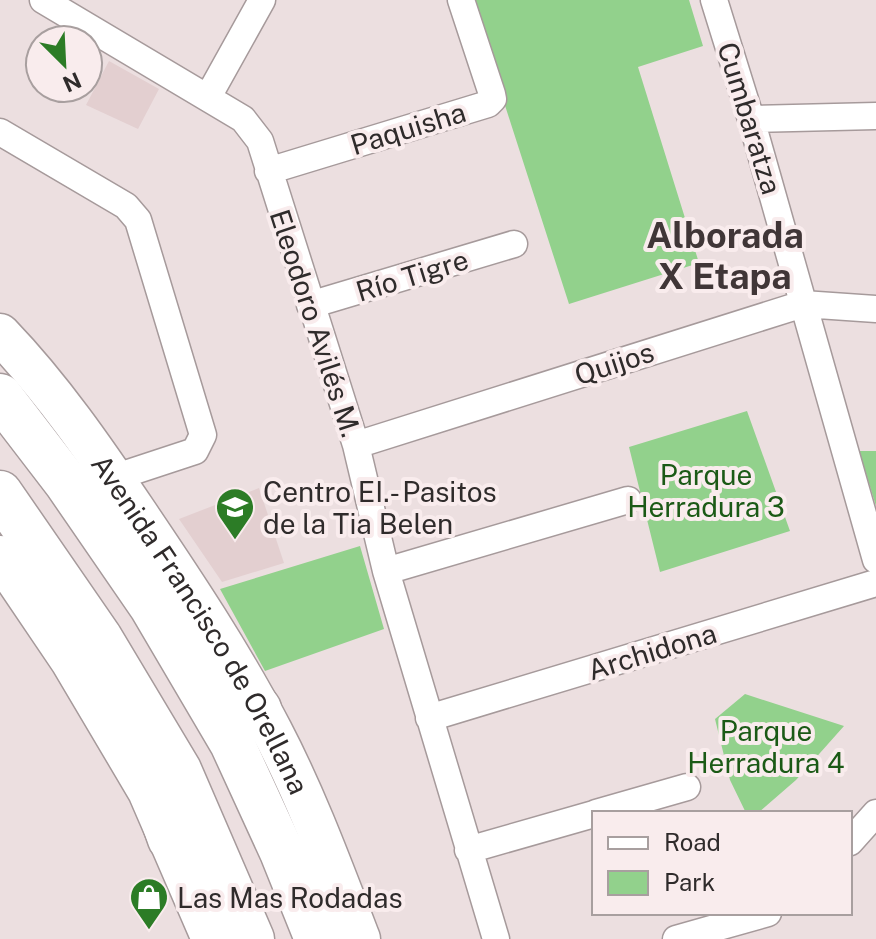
<svg xmlns="http://www.w3.org/2000/svg" width="876" height="939" viewBox="0 0 876 939" font-family="'Public Sans',sans-serif">
<style>
.built{fill:#e3cfd0}
.green{fill:#92d18c}
.lines{fill:none;stroke-linecap:round;stroke-linejoin:round}
.street-casing{stroke:#a69a9b;stroke-width:29}
.primary-casing{stroke:#a69a9b;stroke-width:43}
.highway-casing{stroke:#a69a9b;stroke-width:47}
.street{stroke:#fff;stroke-width:26}
.primary{stroke:#fff;stroke-width:40}
.highway{stroke:#fff;stroke-width:44}
.labels{text-anchor:middle;dominant-baseline:central;stroke-width:8;stroke-linejoin:round;paint-order:stroke}
.street-label{font-size:28px;fill:#2f2b2b;stroke:#f9eced}
.park-label{font-size:28px;fill:#1b5a16;stroke:#f9eced}
.poi-label{font-size:28px;fill:#2f2b2b;stroke:#f9eced;text-anchor:start}
.district-label{font-size:36px;font-weight:bold;fill:#403637;stroke:#f9eced}
</style>
<rect width="100%" height="100%" fill="#ecdfe0"/>
<path class="built" d="M109,61L159,89L138,129L86,105Z
M259,488L284,563L222,582L179,519Z"/>
<path class="green" d="M471,0H689L703,46L638,67L699,263L569,304Z
M747,411L790,531L660,572L629,447Z
M859,451H876V506Z
M360,546L384,629L265,671L220,589Z
M745,694L844,726L796,780L758,813H746L730,780L715,719Z"/>
<g class="lines">
<defs>
<path id="street" d="M43,0L243,119L260,141L356,445L386,571L496,939
M714,0L751,119L876,560
M208,97L262,0
M751,119L876,116
M0,132L126,206L138,220L203,435L195,451L113,478
M268,171L488,104L493,99L492,94L461,0
M310,305L514,244
M356,445L803,304L876,309
M386,571L628,500
M429,718L876,583
M596,813L687,787
M850,842L876,813
M468,850L594,814
M676,939L768,913"/>
<g id="primary">
<path id="s1" d="M0,334C52,388 96,452 137,513C185,584 233,656 272,731C307,798 333,869 360,939"/>
<path d="M0,556L71,661L148,791L212,939"/>
</g>
<path id="highway" d="M0,396L66,482L152,607L232,743L282,852L317,939
M0,493L100,638L179,770L252,939
M173,603L188,617L259,709
M130,723L170,839"/>
</defs>
<use href="#street" class="street-casing"/>
<use href="#primary" class="primary-casing"/>
<use href="#highway" class="highway-casing"/>
<use href="#street" class="street"/>
<use href="#primary" class="primary"/>
<use href="#highway" class="highway"/>
</g>
<defs>
<symbol id="school-pin" viewBox="-11 -11 22 30"><path d="M0 17L-7.5 6A9.5 9.5 0 1 1 7.5 6Z" fill="#2c7c26" stroke="#f9eced"/><path d="M0-5L7-2L0 1L-7-2ZM-4 1L0 2.5L4 1V4Q0 6-4 4Z" fill="#fff"/></symbol>
<symbol id="shop-pin" viewBox="-11 -11 22 30"><path d="M0 17L-7.5 6A9.5 9.5 0 1 1 7.5 6Z" fill="#2c7c26" stroke="#f9eced"/><path d="M-5-2.5h2.3a2.7 3.5 0 0 1 5.4 0H5L5.5 6h-11ZM-1.5-2.5h3a1.5 2.3 0 0 0-3 0Z" fill="#fff"/></symbol>
</defs>
<g fill-rule="evenodd">
<use href="#school-pin" x="213" y="485" width="44" height="60"/>
<use href="#shop-pin" x="127" y="875" width="44" height="60"/>
</g>
<g class="labels">
<g class="street-label">
<text transform="translate(750 118) rotate(73)">Cumbaratza</text>
<text transform="translate(408 128) rotate(-17)">Paquisha</text>
<text transform="translate(412 275) rotate(-17)">Río Tigre</text>
<text transform="translate(316 323) rotate(72)">Eleodoro Avilés M.</text>
<text transform="translate(614 363) rotate(-18)">Quijos</text>
<text stroke="none"><textPath href="#s1" startOffset="354">Avenida Francisco de Orellana</textPath></text>
<text transform="translate(652 651) rotate(-17)">Archidona</text>
</g>
<g class="park-label">
<text x="706" y="474">Parque<tspan x="706" dy="32">Herradura 3</tspan></text>
<text x="766" y="730">Parque<tspan x="766" dy="32">Herradura 4</tspan></text>
</g>
<g class="poi-label">
<text x="263" y="491">Centro EI.- Pasitos<tspan x="263" dy="32">de la Tia Belen</tspan></text>
<text x="177" y="897">Las Mas Rodadas</text>
</g>
<g class="district-label">
<text x="725" y="235">Alborada<tspan x="725" dy="41">X Etapa</tspan></text>
</g>
</g>
<rect x="592" y="811" width="260" height="104" fill="#f9eced" stroke="#a89f9f" stroke-width="2"/>
<rect x="608" y="837" width="40" height="12" fill="#ffffff" stroke="#a89f9f" stroke-width="2"/>
<text x="664" y="851" font-size="24" fill="#2f2b2b">Road</text>
<rect x="608" y="871" width="40" height="24" fill="#92d18c" stroke="#a89f9f" stroke-width="2"/>
<text x="664" y="891" font-size="24" fill="#2f2b2b">Park</text>
<g transform="translate(64 64) rotate(156)"><circle r="38" fill="#f9eced" stroke="#a89f9f" stroke-width="2"/>
<path d="M0-6L14 30L0 20L-14 30Z" fill="#2c7c26"/>
<text y="-12" font-size="22" font-weight="bold" text-anchor="middle" fill="#2f2b2b">N</text>
</g>
</svg>
